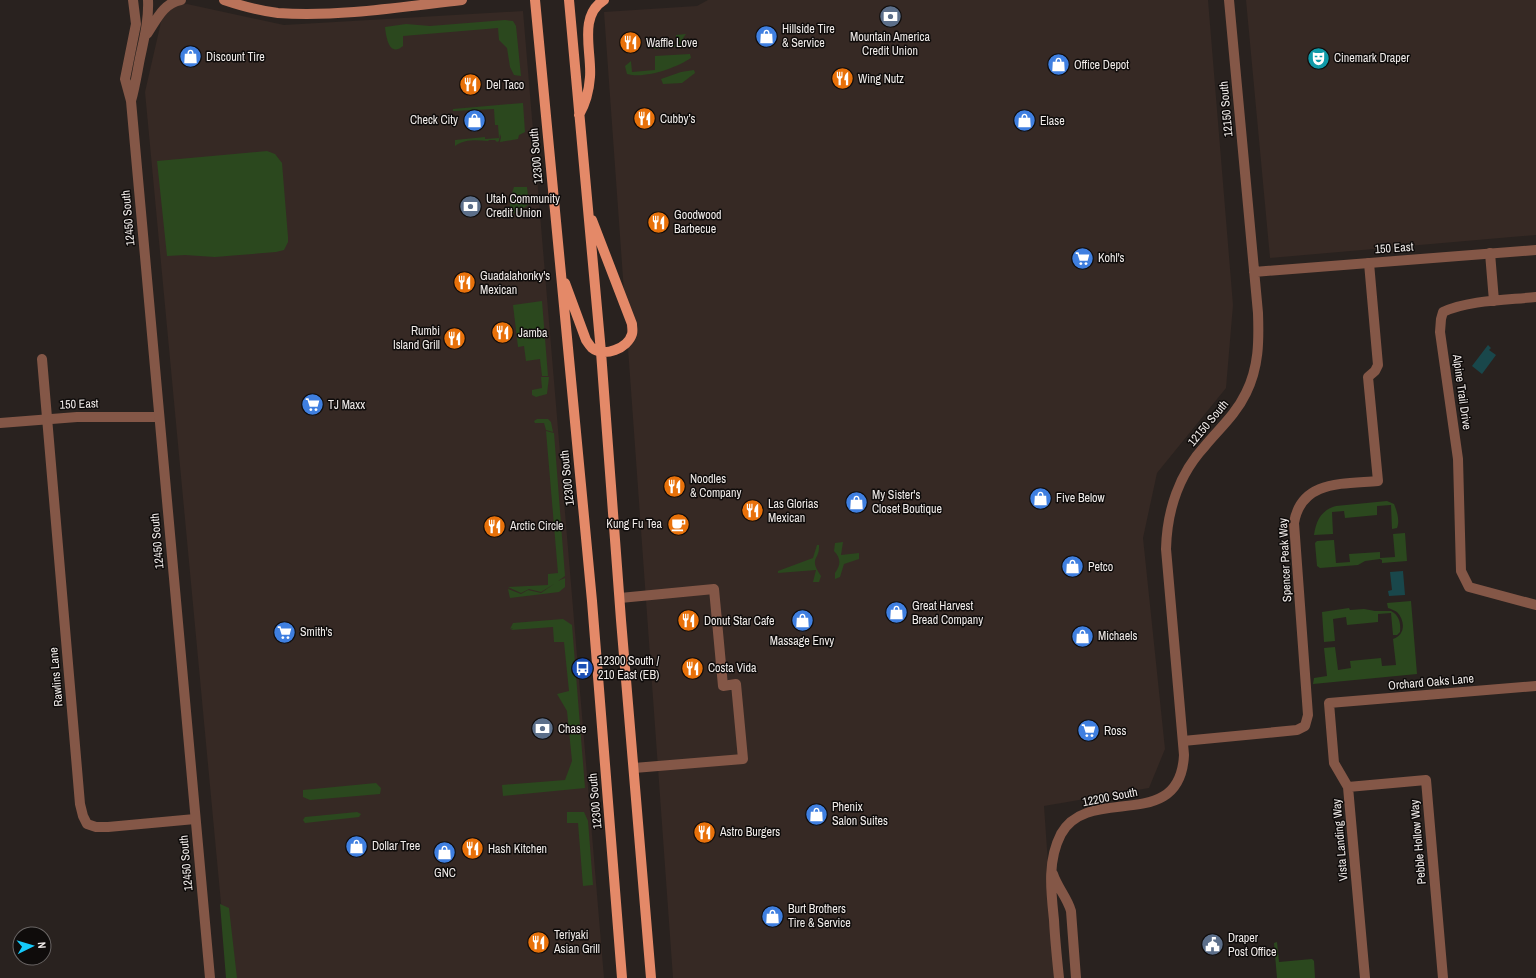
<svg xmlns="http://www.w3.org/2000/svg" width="1536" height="978" viewBox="0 0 1536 978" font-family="'Archivo Narrow',sans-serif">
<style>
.built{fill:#362924}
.green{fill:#2b481e}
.water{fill:#19474b}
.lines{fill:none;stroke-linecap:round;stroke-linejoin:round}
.minor{stroke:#845747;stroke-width:10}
.tertiary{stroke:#845747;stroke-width:10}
.secondary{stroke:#ba735a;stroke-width:10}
.primary{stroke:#e48968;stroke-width:10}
.labels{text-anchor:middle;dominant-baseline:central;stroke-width:3;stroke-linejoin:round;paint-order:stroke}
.poi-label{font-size:12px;fill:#f0ebe9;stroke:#0f0c0b;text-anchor:start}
.street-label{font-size:12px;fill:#f0ebe9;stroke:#0f0c0b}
</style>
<rect width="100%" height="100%" fill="#29221f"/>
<path class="built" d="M708,0H1208L1233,305L1226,388L1157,473L1143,538L1165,749L1149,788L1044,806L1056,978H673L604,12L697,6Z
M1246,0H1536V235L1270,258Z
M187,4L284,25L523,11L604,978H228L145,92L161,22L165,14L171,9L178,5Z"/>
<path class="green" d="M505,20L513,21L516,26L521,76L514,75L510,67L507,48L499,40L498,28L403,36V46C389,58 386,36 385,27L406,24L430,26Z
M686,34L683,38L690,43L692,41L693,42L692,45L654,49V47L676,45V35Z
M690,54L691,58C676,68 645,79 627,74L625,66L631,61L632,72L655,70V56Z
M694,70L695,73L682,83L663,84L661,79L681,72Z
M523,103L525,132L519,135L518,139L500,142L501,137L500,134L499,141L497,142L495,140H489L488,141C477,140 464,139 455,146V140L485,137V139L499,138L498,125H495L494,109L453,111V109Z
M267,151L275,154L282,163L288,237V242L284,250L276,252L215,257L185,255L167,256L157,161Z
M514,187H527L529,204L517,213H511L509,196L512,193Z
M542,301L548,376H542L540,359L526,361L524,346L518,347L513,305Z
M541,377H549L547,394L536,397L532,395V390L542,388Z
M537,419H548L551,422L553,432L546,430L544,423H535L534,421Z
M546,431L554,433L565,576L558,581L565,578V587L559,592L510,598L508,589L521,594L528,590L541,593L554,584L541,592L529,589L521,593L508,587L548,585V574L558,573Z
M1387,501L1394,504C1397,511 1400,521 1397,528L1392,529L1391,505L1377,506V515L1345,518L1344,511L1332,512L1333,534L1314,535C1316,521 1321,510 1336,506Z
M1405,533L1407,561L1382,563V560L1380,559L1365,561L1358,565L1320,568L1317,566L1315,543L1317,541L1334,540L1336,563L1350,562L1349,554L1380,552V558L1395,557L1393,534Z
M843,542L841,555L859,553V559L844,564L840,577L835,579V573C841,565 841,558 834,551L835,543Z
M817,545H819C820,561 808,557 821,576L819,582H813L816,570L778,573V571L813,558Z
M1411,601L1417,674L1313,684L1314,678L1327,676L1324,648L1335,647L1338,670L1351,668L1350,661L1381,658L1382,666L1396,665L1393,639C1406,635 1405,620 1397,612C1394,610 1391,609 1388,608L1387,603Z
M1349,608L1350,610L1364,609L1375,611H1391C1399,615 1401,623 1400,632L1397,635H1393L1391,613L1378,614V622L1347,625L1346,617L1333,619L1335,641L1324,642L1322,612Z
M563,619L572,625L585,788L503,796L502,785L565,780L572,761L567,711L557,694L569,691L564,642H554L553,627L511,630L513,628L510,629L513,623Z
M376,783L381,788L380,794L310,800L303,797V790Z
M357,812L361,814L359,817L305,823L303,820L305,817Z
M567,812H584L588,821L593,885L583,886L578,823H567Z
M220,904L229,908L237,978H226Z
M1277,942L1279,962L1312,959L1314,961L1315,978H1277L1274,943Z"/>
<path class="water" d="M1488,345L1491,348L1489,350L1496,355L1482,374L1472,366Z
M1403,571L1405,595L1389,596L1388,591L1392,590L1390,572Z"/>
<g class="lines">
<path class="minor" d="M1490,253L1494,301
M1536,297C1508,300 1468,300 1443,312L1441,319L1440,332L1458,459L1461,571L1469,587L1536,605
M42,359L80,804L83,816L87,824L96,827H108L195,819
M0,423L77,417H159
M620,598L714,589L723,686L736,684L743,759L634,768
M1183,741L1297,730L1305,726L1308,715L1294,523C1301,480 1343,484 1378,481L1368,377L1375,371L1378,365L1369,263
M1348,787L1426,780L1443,978
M1365,978L1348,787L1334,763L1329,703L1536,686"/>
<path class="tertiary" d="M133,0L136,24L125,79L131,101L210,978
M147,34C156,21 163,3 181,0
M131,101C135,87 137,73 140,58C144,39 149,20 148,0
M1254,272L1536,250
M1053,874C1057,887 1067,897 1071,911L1076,978
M1059,978C1057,959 1055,940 1054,920C1051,891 1047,861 1061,834C1089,783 1180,835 1184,755L1166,549C1167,511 1179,474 1205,446C1220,428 1236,414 1246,393C1259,367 1259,341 1258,313L1229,0"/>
<path class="secondary" d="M224,0C242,6 260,11 278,13C339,17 401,7 462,0"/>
<path class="primary" d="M535,0L592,601L622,978
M569,0L601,352L621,620L651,978
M579,115C586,103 589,91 590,77C592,52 578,16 604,0
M565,283L586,340C588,343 590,346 592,348C604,358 628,348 632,334C633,331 632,327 632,324L592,220"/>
</g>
<defs>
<symbol id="bank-disc" viewBox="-11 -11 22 22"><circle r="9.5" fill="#5c6f8a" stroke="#0f0c0b"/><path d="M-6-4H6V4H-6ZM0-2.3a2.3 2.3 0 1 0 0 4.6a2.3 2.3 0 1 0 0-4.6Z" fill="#fff"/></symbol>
<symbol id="shop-disc" viewBox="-11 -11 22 22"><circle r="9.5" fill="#3f7fe0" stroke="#0f0c0b"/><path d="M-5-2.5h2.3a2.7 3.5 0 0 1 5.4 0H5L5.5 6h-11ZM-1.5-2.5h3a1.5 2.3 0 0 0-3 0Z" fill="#fff"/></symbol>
<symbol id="restaurant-disc" viewBox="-11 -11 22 22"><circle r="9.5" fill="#e8710a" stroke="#0f0c0b"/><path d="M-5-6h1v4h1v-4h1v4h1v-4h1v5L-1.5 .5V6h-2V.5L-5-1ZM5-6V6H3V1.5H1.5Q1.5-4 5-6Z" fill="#fff"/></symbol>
<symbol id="theatre-disc" viewBox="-11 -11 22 22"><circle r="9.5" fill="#0f9aa8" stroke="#0f0c0b"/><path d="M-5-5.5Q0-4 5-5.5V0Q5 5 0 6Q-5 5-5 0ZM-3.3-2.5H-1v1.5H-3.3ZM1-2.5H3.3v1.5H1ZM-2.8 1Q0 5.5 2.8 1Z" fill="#fff"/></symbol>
<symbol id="supermarket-disc" viewBox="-11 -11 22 22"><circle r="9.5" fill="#3f7fe0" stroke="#0f0c0b"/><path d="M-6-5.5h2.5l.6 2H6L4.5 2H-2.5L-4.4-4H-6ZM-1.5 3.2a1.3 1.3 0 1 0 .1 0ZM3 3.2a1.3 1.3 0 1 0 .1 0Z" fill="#fff"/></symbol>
<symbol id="cafe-disc" viewBox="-11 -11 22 22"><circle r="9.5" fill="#e8710a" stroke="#0f0c0b"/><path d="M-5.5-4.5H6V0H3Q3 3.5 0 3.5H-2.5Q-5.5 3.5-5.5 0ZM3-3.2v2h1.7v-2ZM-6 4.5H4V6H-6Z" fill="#fff"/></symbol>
<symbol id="bus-disc" viewBox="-11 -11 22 22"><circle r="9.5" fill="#1a4fb4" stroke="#0f0c0b"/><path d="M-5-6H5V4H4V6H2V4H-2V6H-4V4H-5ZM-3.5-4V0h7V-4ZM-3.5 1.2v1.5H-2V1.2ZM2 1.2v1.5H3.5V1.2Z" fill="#fff"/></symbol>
<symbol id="civic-disc" viewBox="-11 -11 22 22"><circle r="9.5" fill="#5c6f8a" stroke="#0f0c0b"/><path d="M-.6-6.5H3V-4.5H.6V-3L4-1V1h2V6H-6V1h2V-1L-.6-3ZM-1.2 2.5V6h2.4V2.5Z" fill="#fff"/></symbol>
</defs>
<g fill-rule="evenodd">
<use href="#bank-disc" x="878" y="4" width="25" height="25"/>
<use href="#shop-disc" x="754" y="24" width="25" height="25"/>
<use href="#restaurant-disc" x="618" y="30" width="25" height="25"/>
<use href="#shop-disc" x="178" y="44" width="25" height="25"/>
<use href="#theatre-disc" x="1306" y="46" width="25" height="25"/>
<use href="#shop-disc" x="1046" y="52" width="25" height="25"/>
<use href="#restaurant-disc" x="830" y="66" width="25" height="25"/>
<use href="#restaurant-disc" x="458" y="72" width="25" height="25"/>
<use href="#restaurant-disc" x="632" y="106" width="25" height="25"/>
<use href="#shop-disc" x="462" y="108" width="25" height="25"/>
<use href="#shop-disc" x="1012" y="108" width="25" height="25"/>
<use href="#bank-disc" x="458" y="194" width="25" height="25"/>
<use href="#restaurant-disc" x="646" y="210" width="25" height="25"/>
<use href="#supermarket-disc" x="1070" y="246" width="25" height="25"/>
<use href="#restaurant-disc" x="452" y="270" width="25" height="25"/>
<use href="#restaurant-disc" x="490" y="320" width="25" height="25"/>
<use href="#restaurant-disc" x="442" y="326" width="25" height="25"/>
<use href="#supermarket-disc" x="300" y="392" width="25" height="25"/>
<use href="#restaurant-disc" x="662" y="474" width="25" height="25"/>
<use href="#shop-disc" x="1028" y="486" width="25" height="25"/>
<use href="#shop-disc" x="844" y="490" width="25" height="25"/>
<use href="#restaurant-disc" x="740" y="498" width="25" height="25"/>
<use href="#cafe-disc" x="666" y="512" width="25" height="25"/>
<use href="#restaurant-disc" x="482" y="514" width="25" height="25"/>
<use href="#shop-disc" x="1060" y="554" width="25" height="25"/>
<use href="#shop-disc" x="884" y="600" width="25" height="25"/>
<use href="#shop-disc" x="790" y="608" width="25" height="25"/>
<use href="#restaurant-disc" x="676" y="608" width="25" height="25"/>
<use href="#supermarket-disc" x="272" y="620" width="25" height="25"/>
<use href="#shop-disc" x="1070" y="624" width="25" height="25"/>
<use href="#bus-disc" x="570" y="656" width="25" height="25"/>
<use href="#restaurant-disc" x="680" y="656" width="25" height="25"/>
<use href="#bank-disc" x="530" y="716" width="25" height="25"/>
<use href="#supermarket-disc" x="1076" y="718" width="25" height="25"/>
<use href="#shop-disc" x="804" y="802" width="25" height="25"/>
<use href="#restaurant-disc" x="692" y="820" width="25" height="25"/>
<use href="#shop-disc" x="344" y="834" width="25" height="25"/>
<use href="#restaurant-disc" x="460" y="836" width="25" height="25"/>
<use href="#shop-disc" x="432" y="840" width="25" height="25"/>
<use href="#shop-disc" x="760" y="904" width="25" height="25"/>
<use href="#restaurant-disc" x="526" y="930" width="25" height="25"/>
<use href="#civic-disc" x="1200" y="932" width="25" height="25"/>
</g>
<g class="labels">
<g class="poi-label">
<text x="782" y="29">Hillside Tire<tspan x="782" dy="14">&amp; Service</tspan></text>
<text x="890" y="37" text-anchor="middle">Mountain America<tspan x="890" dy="14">Credit Union</tspan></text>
<text x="646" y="43">Waffle Love</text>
<text x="206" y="57">Discount Tire</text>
<text x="1334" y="58">Cinemark Draper</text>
<text x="1074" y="65">Office Depot</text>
<text x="858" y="79">Wing Nutz</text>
<text x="486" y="85">Del Taco</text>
<text x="660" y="119">Cubby’s</text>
<text x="458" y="120" text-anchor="end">Check City</text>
<text x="1040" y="121">Elase</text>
<text x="486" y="199">Utah Community<tspan x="486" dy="14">Credit Union</tspan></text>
<text x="674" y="215">Goodwood<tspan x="674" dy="14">Barbecue</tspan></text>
<text x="1098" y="258">Kohl's</text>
<text x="480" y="276">Guadalahonky's<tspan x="480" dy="14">Mexican</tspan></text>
<text x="440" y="331" text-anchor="end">Rumbi<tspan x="440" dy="14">Island Grill</tspan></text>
<text x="518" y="333">Jamba</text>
<text x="328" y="405">TJ Maxx</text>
<text x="690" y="479">Noodles<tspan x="690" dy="14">&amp; Company</tspan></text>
<text x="872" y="495">My Sister's<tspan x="872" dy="14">Closet Boutique</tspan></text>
<text x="1056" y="498">Five Below</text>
<text x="768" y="504">Las Glorias<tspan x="768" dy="14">Mexican</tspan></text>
<text x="662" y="524" text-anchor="end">Kung Fu Tea</text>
<text x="510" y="526">Arctic Circle</text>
<text x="1088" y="567">Petco</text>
<text x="912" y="606">Great Harvest<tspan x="912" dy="14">Bread Company</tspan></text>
<text x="704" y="621">Donut Star Cafe</text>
<text x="300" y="632">Smith's</text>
<text x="1098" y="636">Michaels</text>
<text x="802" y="641" text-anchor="middle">Massage Envy</text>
<text x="598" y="661">12300 South /<tspan x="598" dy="14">210 East (EB)</tspan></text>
<text x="708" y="668">Costa Vida</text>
<text x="558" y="729">Chase</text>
<text x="1104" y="731">Ross</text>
<text x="832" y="807">Phenix<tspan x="832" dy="14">Salon Suites</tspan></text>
<text x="720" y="832">Astro Burgers</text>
<text x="372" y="846">Dollar Tree</text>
<text x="488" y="849">Hash Kitchen</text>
<text x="445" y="873" text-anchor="middle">GNC</text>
<text x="788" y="909">Burt Brothers<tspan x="788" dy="14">Tire &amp; Service</tspan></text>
<text x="554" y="935">Teriyaki<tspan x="554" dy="14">Asian Grill</tspan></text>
<text x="1228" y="938">Draper<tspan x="1228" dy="14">Post Office</tspan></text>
</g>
<g class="street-label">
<text transform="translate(1226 109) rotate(-95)">12150 South</text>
<text transform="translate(536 156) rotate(-95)">12300 South</text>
<text transform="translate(128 218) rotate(-95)">12450 South</text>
<text transform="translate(1394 248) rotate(-4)">150 East</text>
<text transform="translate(1462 392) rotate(82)">Alpine Trail Drive</text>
<text transform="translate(79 404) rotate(-2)">150 East</text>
<text transform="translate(1208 423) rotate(-50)">12150 South</text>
<text transform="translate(567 478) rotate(-96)">12300 South</text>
<text transform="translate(157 541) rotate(-95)">12450 South</text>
<text transform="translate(1285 560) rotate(-93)">Spencer Peak Way</text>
<text transform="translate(56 677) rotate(-95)">Rawlins Lane</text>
<text transform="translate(1431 682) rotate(-5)">Orchard Oaks Lane</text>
<text transform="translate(1110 797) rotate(-11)">12200 South</text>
<text transform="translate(595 801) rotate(-95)">12300 South</text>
<text transform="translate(1340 840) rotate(-95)">Vista Landing Way</text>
<text transform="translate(1418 842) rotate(-95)">Pebble Hollow Way</text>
<text transform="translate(186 863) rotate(-95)">12450 South</text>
</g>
</g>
<g transform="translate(32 946) rotate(85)"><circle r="19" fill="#0f0c0b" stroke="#696564"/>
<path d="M0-3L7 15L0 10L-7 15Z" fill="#15cafb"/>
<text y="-6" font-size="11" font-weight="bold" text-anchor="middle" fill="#f0ebe9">N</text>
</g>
</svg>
